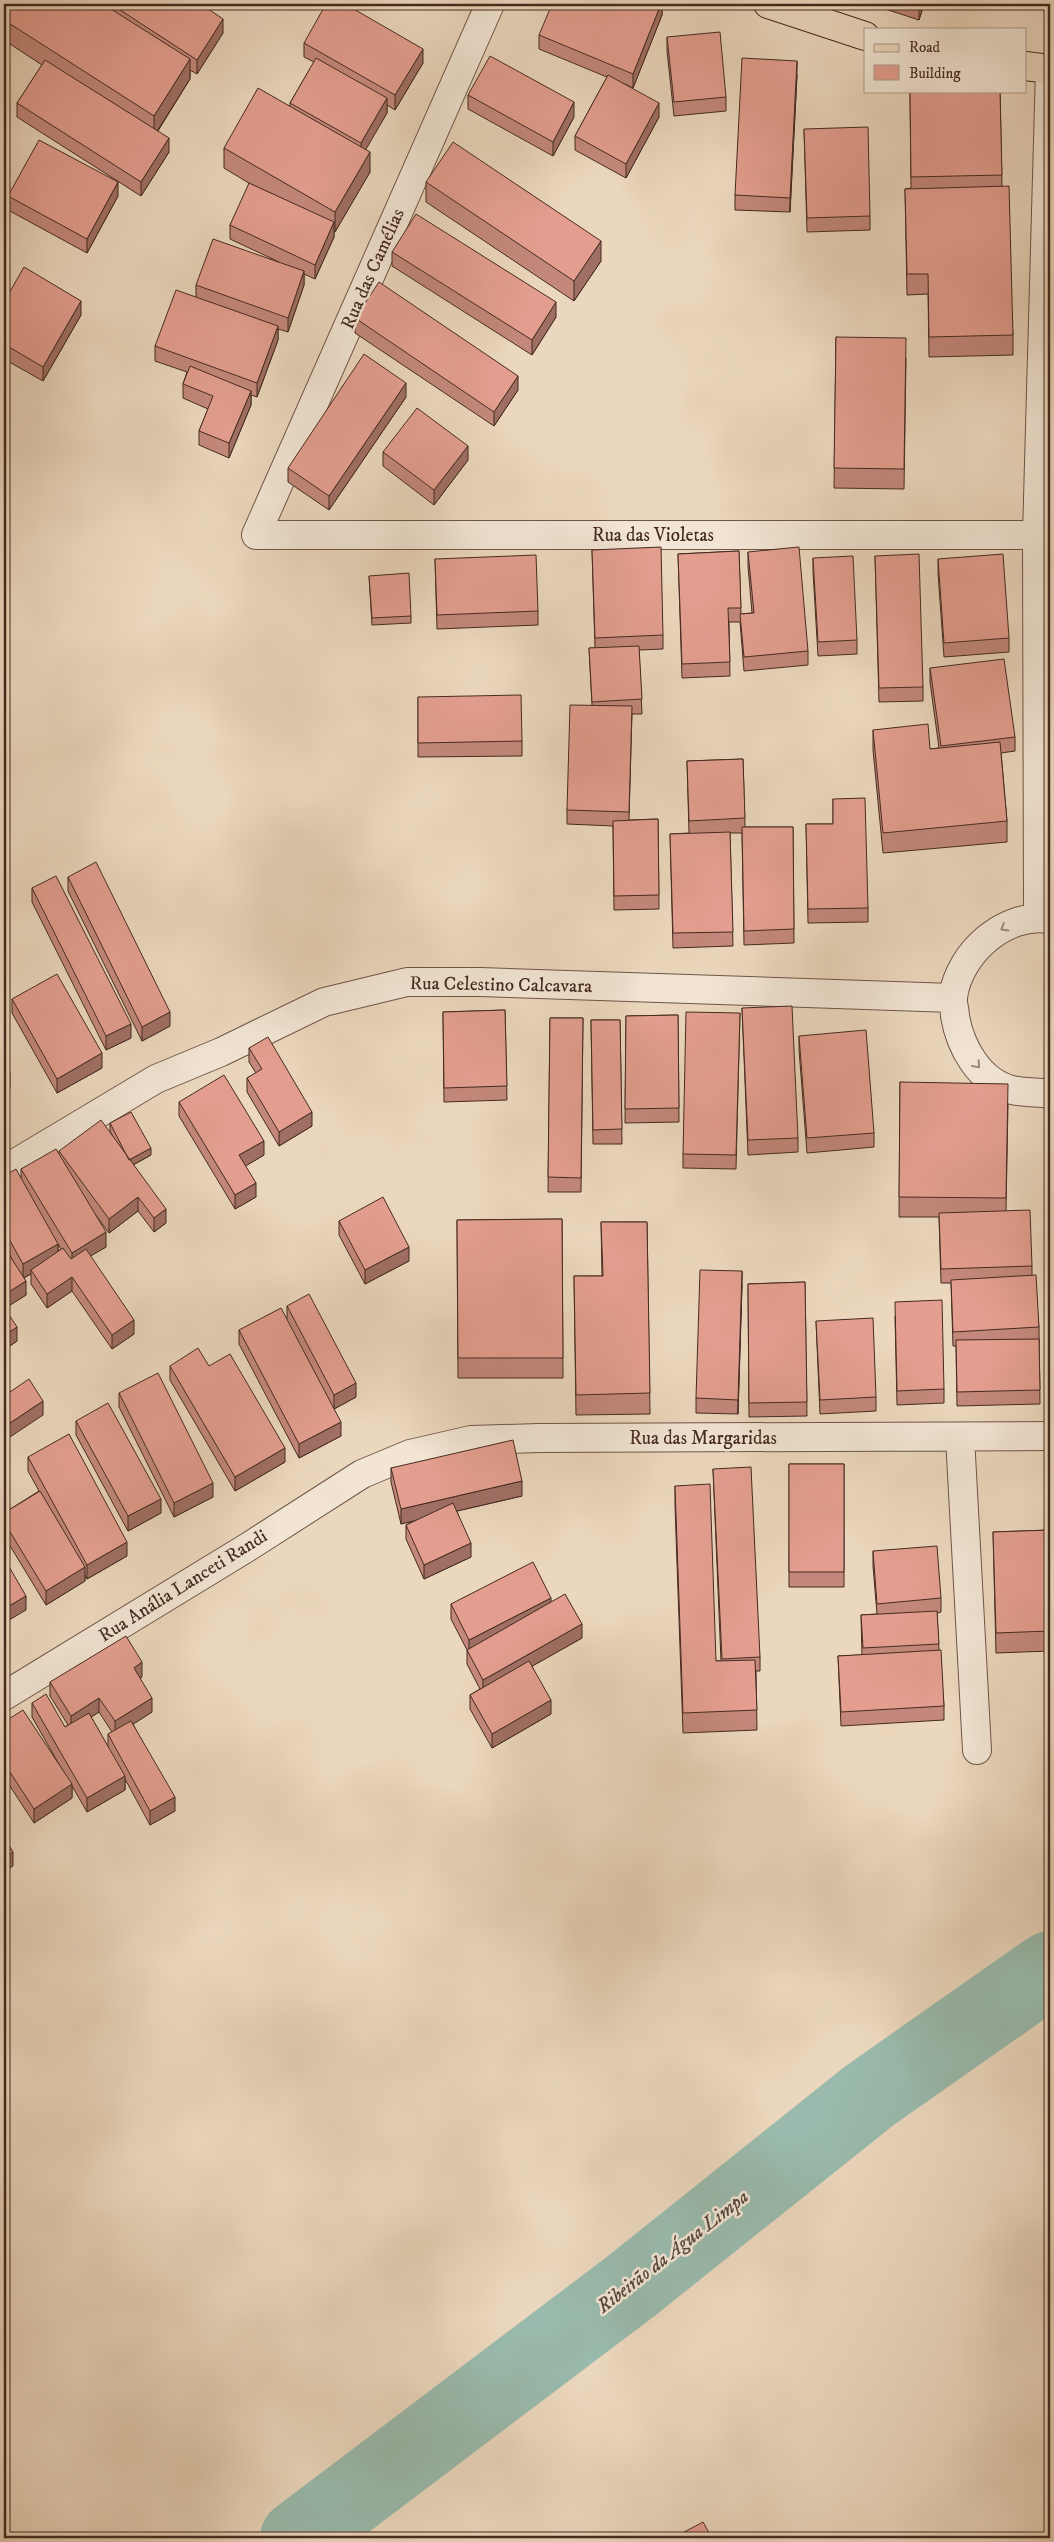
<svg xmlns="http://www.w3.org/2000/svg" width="1054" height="2542" viewBox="0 0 1054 2542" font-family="'IM FELL DW Pica',serif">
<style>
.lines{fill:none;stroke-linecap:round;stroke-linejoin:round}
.river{stroke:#99baac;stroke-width:76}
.street-casing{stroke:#6e5547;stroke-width:30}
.primary-casing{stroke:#452a20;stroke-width:30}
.street{stroke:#f2e5d4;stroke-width:28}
.primary{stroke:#ebd7bd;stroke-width:28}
.wall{fill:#c3887b;stroke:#452a20;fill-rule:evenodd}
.shaded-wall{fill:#9f6f64;stroke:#452a20}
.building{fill:#e39e8f;stroke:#452a20}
.oneway{stroke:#9c887a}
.labels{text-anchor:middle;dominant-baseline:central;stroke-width:5;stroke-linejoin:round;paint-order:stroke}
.street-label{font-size:19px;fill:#452a20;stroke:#f2e5d4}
.water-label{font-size:20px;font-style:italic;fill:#56473c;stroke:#f2e5d4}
</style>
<rect width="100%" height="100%" fill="#ebd7bd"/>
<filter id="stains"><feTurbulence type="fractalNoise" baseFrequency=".004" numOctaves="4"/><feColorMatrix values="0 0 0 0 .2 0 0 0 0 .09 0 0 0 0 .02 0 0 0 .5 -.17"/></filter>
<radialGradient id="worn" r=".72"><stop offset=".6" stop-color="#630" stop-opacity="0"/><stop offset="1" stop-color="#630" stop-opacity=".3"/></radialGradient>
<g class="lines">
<path class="river" d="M298,2538L630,2287L869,2096L1050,1969"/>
<defs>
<path id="street" d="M490,4L256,535H1050
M1038,917L1037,535L1050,69
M1050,919C1005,912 959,953 953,997C952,1002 955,1010 955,1016C960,1046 979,1082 1012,1090C1024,1093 1038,1092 1050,1094
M4,1170L156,1079L221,1052L324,1002L407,982H480L953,998
M960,1437L977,1750
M4,1696L248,1547L362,1474L410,1454L471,1440L539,1438L1050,1436"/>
<path id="primary" d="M768,4L865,36
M1025,66L1050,69"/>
</defs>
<use href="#street" class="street-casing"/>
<use href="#primary" class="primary-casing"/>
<use href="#street" class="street"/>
<use href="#primary" class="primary"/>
</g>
<path class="wall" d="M12,4H208L206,7L223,33L197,74L190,70V79L158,131L169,152L141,196L17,117V103L42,65L4,40V16Z
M662,4V15L633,88L625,84L659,117L626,178L575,150V136L607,77L539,49V35Z
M870,4H924L919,20Z
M667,37L726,97V111L674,116L667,51Z
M304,43L423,63L395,110L387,105V113L365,149L370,172L335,232H334V237L315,279L304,274V285L288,332L278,329V340L257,397L251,395V405L229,458L199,445V431L208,409L183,398V384L187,372L155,361V346L196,297V285L279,262L230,239V225L252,185L224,168V148L290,106V103L314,62L304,57Z
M797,75L790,212L735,210V195Z
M1000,91L1002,186L1013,335V355L929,357L928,294L907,295L905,189L911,188L910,92Z
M468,95L574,117L553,156L468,109Z
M804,129L870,216V230L807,232Z
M426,182L601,261L574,301L426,202Z
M8,196H118L87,253L8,210Z
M392,252L556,317L532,355L392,266Z
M4,302L81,315L43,381L4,359Z
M355,318L518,390L494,426L355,333Z
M836,337L906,358L904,489L834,488Z
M406,397L329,510L288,482V468Z
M383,452L468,460L434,505L383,466Z
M592,550L663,635V649L639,650L642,714H632L629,820L658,819L659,909L614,910L613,826L567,824V810L592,705L589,648H595Z
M739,551L741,614L752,613L748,566V552L808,651V665L744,671L740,622H729L730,676L682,678L678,554Z
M875,556L923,687V701L879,702Z
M813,558L857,640V654L818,656L813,572Z
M435,559L538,611V625L437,629Z
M938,559L1009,638V652L944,657L938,573Z
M369,576L411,616V623L372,625Z
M930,668L1015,737V751L1001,753L1007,821V842L883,853L873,750V730L930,749L939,748L930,682Z
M418,697L522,741V756L418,757Z
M743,759L745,827H793L794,943L744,945L742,833H730L733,946L673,948L670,834L689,833L687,761Z
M833,799L868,908V922L808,923L806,824H833Z
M68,877L170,1026L142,1041L68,891Z
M32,888L131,1038L106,1050L32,902Z
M12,999L102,1068L57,1093L12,1013Z
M742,1008L798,1138V1152L748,1155Z
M505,1010L507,1100L444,1102L443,1012Z
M740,1013L736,1169L683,1168V1154Z
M678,1015L679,1122L625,1123L626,1016Z
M550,1018H583L581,1192H548Z
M591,1020H620L622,1144H593Z
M799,1036L874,1133V1147L807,1153L799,1050Z
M249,1048L312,1126L279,1146L247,1092V1078L256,1073L249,1062Z
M900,1082L1008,1104L1006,1211L1032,1266V1275L1039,1327L1040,1404L957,1406L956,1346H953L951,1283H941L939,1217H899Z
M179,1102L264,1155L245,1166L256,1197L235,1209L179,1116Z
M110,1123L151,1155L133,1165L166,1223L154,1232L138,1211L109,1233L95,1214L106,1247L90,1256L134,1334L112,1349L72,1291L47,1308L31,1284V1274L24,1278L26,1295L5,1308L17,1341L4,1350V1247L15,1265L4,1244V1176L21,1180V1169L59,1154V1151L113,1137L110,1131ZM58,1244L61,1249L58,1251Z
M562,1219L563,1378H458L457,1220Z
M339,1221L409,1261L365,1284L339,1235Z
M601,1222H647L650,1414L576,1415L574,1276H602Z
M805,1282L807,1416L749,1417L748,1284Z
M742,1285L738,1414L696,1413V1398Z
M287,1306L356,1397L334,1409L341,1436L299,1458L239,1344V1330L287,1319Z
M895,1316L944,1389V1403L897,1405Z
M816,1321L876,1397V1411L820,1414Z
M170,1366H209L285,1462L235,1491L170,1380Z
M119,1393L213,1497L174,1517L119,1407Z
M76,1421L161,1513L128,1531L76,1435Z
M28,1457L127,1556L87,1579L85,1575V1581L46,1605L4,1536V1513L39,1491L28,1471Z
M789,1464H844V1587H789Z
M391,1468L522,1496L457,1511L471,1557L424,1579L406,1539V1525L415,1520L401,1524L391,1482Z
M713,1469L760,1657V1671H756L757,1730L683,1733L675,1506V1486L716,1661H721Z
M1050,1530V1651L996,1653L993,1532Z
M873,1551L941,1598V1612L937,1613L939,1650L944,1706V1720L841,1726L838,1656L862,1655L861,1615L877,1614L873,1566Z
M551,1602L582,1638L532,1666L551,1714L492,1748L470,1709V1695L480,1689L467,1664V1650L451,1619V1604Z
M142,1677L140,1678L152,1712L133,1724L175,1811L150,1825L125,1779V1790L87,1812L72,1786V1798L34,1823L4,1777V1722L64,1773L32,1717V1703L65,1727L68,1725L50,1696V1682ZM99,1712L112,1732L108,1734V1747L91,1717Z"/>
<path class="shaded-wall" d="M661,4H662V15L633,88V74Z
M919,4H924L919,20Z
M223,19V33L197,74V60Z
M423,49V63L395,110V95Z
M190,59V79L154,136V116Z
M797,61V75L790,212V198Z
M387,98V113L361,158V143Z
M574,102V117L553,156V142Z
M659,103V117L626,178V164Z
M169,138V152L141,196V182Z
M370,152V172L335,232V212Z
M118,182V196L87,253V239Z
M334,222V237L315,279V265Z
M601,241V261L574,301V281Z
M304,271V285L288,332V318Z
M81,301V315L43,381V367Z
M556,302V317L532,355V340Z
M278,326V340L257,397V383Z
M518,376V390L494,426V412Z
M406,383V397L329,510V496Z
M251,391V405L229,458V443Z
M468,446V460L434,505V490Z
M170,1012V1026L142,1041V1027Z
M131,1024V1038L106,1050V1036Z
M102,1053V1068L57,1093V1079Z
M10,1073V1087L4,1091V1077Z
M312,1112V1126L279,1146V1132Z
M264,1141V1155L239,1170V1155Z
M151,1148V1155L129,1167V1160Z
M256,1183V1197L235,1209V1195Z
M138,1197V1211L109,1233V1219Z
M166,1209V1223L154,1232V1218Z
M106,1232V1247L72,1267V1253Z
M58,1244V1258L31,1270V1274L23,1278V1264Z
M409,1247V1261L365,1284V1270Z
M742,1271V1285L738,1414V1400Z
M72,1277V1291L47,1308V1294Z
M26,1281V1295L4,1309V1295Z
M134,1320V1334L112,1349V1335Z
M17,1327V1341L4,1350V1336Z
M356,1383V1397L334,1409V1395Z
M43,1401V1415L4,1441V1427Z
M341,1422V1436L299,1458V1444Z
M285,1448V1462L235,1491V1477Z
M522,1481V1496L401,1524V1509Z
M213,1483V1497L174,1517V1503Z
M161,1499V1513L128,1531V1516Z
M127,1542V1556L87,1579V1565Z
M471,1543V1557L424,1579V1565Z
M85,1567V1581L46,1605V1591Z
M26,1596V1610L4,1623V1609Z
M551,1598V1612L469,1654V1640Z
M582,1624V1638L483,1694V1680Z
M142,1662V1677L134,1682V1668Z
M99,1698V1712L71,1730V1716Z
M152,1698V1712L115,1736V1721Z
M551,1700V1714L492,1748V1734Z
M125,1776V1790L87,1812V1798Z
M72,1784V1798L34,1823V1809Z
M175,1797V1811L150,1825V1811Z
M13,1852V1866L4,1872V1858Z"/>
<path class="building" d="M12,4H103L190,59L154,116L4,20V16Z
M111,4H201L223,19L197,60Z
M326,4H345L423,49L395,95L304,43Z
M552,4H661L633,74L539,35Z
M720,32L726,97L674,102L667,37Z
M490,56L574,102L553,142L468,95Z
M316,58L387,98L361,143L290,103Z
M742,58L797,61L790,198L735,195Z
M45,60L169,138L141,182L17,103Z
M608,75L659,103L626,164L575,136Z
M258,88L370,152L335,212L224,148Z
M956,91H1000L1002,175L911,177L910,92Z
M868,127L870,216L807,218L804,129Z
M39,140L118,182L87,239L8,196Z
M453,142L601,241L574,281L426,182Z
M249,183L334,222L315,265L230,225Z
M1009,186L1013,335L929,337L928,274H907L905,189Z
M416,214L556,302L532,340L392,252Z
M213,239L304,271L288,318L196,285Z
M24,267L81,301L43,367L4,344V302Z
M379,282L518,376L494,412L355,318Z
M176,290L278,326L257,383L155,346Z
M836,337L906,338L904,469L834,468Z
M364,354L406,383L329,496L288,468Z
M190,366L251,391L229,443L199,431L213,396L183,384Z
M417,408L468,446L434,490L383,452Z
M661,547L663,635L595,638L592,550Z
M799,547L808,651L744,657L740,614L754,613L748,552Z
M739,551L741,608H728L730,662L682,664L678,554Z
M919,554L923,687L879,688L875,556Z
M1003,554L1009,638L944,643L938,559Z
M536,555L538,611L437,615L435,559Z
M853,556L857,640L818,642L813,558Z
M409,573L411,616L372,618L369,576Z
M639,646L642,699L592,702L589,648Z
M1004,659L1015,737L941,746L930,668Z
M521,695L522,741L418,743V697Z
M570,705L632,706L629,812L567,810Z
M928,724L930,749L1000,742L1007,821L883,833L873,730Z
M743,759L745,818L689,821L687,761Z
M865,798L868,908L808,909L806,824H833V799Z
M658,819L659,895L614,896L613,821Z
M742,827H793L794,929L744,931Z
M730,832L733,932L673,933L670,834Z
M96,862L170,1012L142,1027L68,877Z
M56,876L131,1024L106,1036L32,888Z
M57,974L102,1053L57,1079L12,999Z
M792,1006L798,1138L748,1140L742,1008Z
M505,1010L507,1086L444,1088L443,1012Z
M686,1012L740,1013L736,1155L683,1154Z
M678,1015L679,1108L625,1109L626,1016Z
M550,1018H583L581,1178L548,1177Z
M591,1020H620L622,1129L593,1130Z
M866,1030L874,1133L807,1138L799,1036Z
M268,1037L312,1112L279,1132L247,1078L262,1069L249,1048Z
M4,1063L10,1073L4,1077Z
M224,1075L264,1141L239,1155L256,1183L235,1195L179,1102Z
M900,1082L1008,1084L1006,1198L899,1197Z
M131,1112L151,1148L129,1160L110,1123Z
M101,1120L166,1209L154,1218L138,1197L109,1219L59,1151Z
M56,1149L106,1232L72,1253L21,1169Z
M16,1169L58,1244L23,1264L4,1230V1176Z
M383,1197L409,1247L365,1270L339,1221Z
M1030,1210L1032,1266L941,1269L939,1213Z
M562,1219L563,1358H458L457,1220Z
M601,1222H647L650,1393L576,1395L574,1276H603Z
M4,1247L26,1281L4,1295Z
M63,1248L71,1259L86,1249L134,1320L112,1335L72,1277L47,1294L31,1270Z
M700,1270L742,1271L738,1400L696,1398Z
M1036,1275L1039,1327L953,1332L951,1280Z
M805,1282L807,1402L749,1403L748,1284Z
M309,1294L356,1383L334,1395L287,1306Z
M942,1300L944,1389L897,1391L895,1302Z
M4,1307L17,1327L4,1336Z
M281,1308L341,1422L299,1444L239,1330Z
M873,1318L876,1397L820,1400L816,1321Z
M1039,1339L1040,1390L957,1392L956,1340Z
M198,1348L209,1366L230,1354L285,1448L235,1477L170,1366Z
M158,1373L213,1483L174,1503L119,1393Z
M29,1379L43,1401L4,1427V1396Z
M108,1403L161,1499L128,1516L76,1421Z
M69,1434L127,1542L87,1565L28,1457Z
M513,1440L522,1481L401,1509L391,1468Z
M789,1464H844V1572H789Z
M751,1467L760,1657L722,1659L713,1469Z
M710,1484L716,1661L755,1660L757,1710L683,1713L675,1486Z
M40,1491L85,1567L46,1591L4,1522V1513Z
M453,1503L471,1543L424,1565L406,1525Z
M1050,1530V1631L996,1633L993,1532Z
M937,1546L941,1598L877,1604L873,1551Z
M4,1558L26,1596L4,1609Z
M533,1562L551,1598L469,1640L451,1604Z
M565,1594L582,1624L483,1680L467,1650Z
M937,1611L939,1644L863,1648L861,1615Z
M126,1636L142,1662L134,1668L152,1698L115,1721L99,1698L71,1716L50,1682Z
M941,1650L944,1706L841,1712L838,1656Z
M529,1661L551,1700L492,1734L470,1695Z
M46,1694L65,1727L89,1713L125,1776L87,1798L32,1703Z
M23,1710L72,1784L34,1809L4,1763V1722Z
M131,1721L175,1797L150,1811L108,1734Z
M4,1837L13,1852L4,1858Z
M703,2522L712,2538H673Z"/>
<defs><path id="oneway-chevron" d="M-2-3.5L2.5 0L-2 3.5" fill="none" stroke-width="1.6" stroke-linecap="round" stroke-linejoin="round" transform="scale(1.25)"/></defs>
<g class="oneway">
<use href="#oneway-chevron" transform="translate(1004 928) rotate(149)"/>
<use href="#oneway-chevron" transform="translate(977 1065) rotate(49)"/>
</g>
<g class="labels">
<g class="street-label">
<text transform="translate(373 269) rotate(-66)">Rua das Camélias</text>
<text x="653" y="535">Rua das Violetas</text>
<text transform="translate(501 985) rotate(1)">Rua Celestino Calcavara</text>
<text x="703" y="1438">Rua das Margaridas</text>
<text transform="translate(183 1586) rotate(-32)">Rua Anália Lanceti Randi</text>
</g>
<g class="water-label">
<text transform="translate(673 2252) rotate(-38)">Ribeirão da Água Limpa</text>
</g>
</g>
<rect width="1054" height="2542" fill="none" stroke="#ebd7bd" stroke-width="20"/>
<rect x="5" y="5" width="1044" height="2532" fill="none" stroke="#452a20" stroke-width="2.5"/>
<rect x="10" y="10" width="1034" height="2522" fill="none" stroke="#452a20"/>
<rect x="864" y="28" width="162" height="65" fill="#f2e5d4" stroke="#ad9a8c"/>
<rect x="874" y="44" width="25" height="8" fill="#ebd7bd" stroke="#ad9a8c"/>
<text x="909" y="52" font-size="15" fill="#452a20">Road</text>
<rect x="874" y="65" width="25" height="15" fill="#e39e8f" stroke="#ad9a8c"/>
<text x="909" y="78" font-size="15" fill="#452a20">Building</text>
<rect width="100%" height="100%" filter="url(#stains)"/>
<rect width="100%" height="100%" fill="url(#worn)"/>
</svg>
